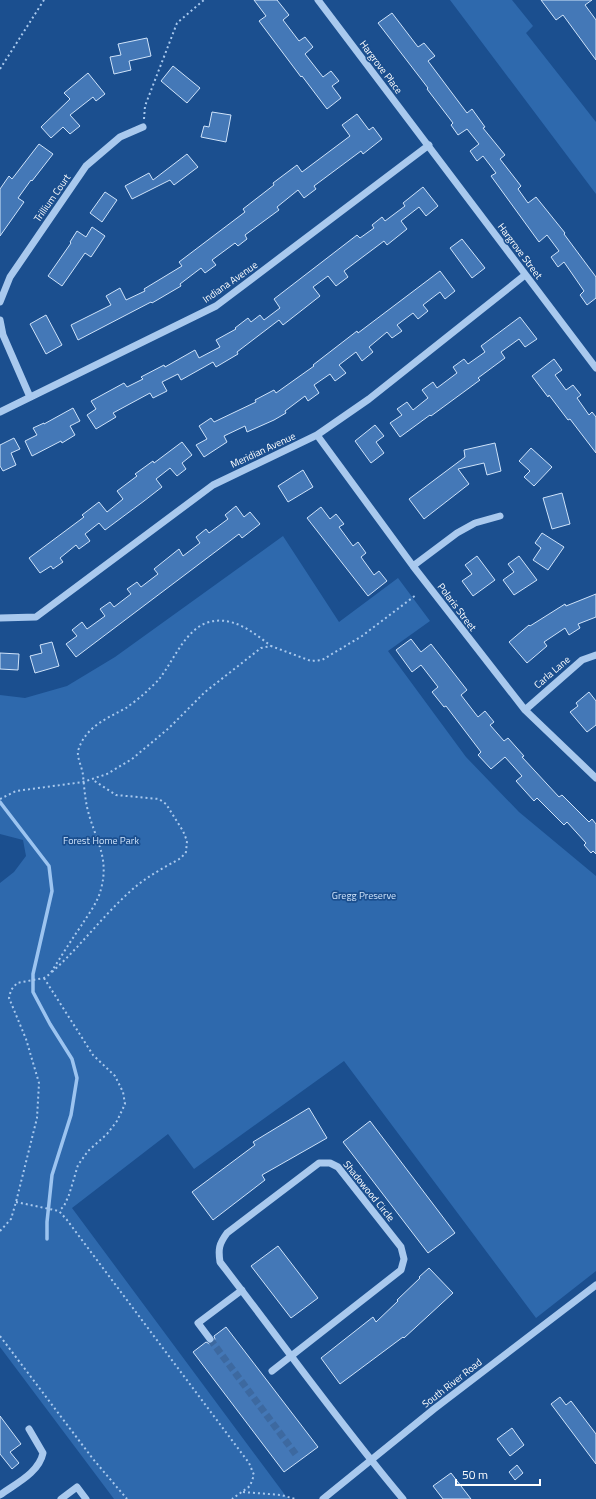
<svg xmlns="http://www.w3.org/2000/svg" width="596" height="1499" viewBox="0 0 596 1499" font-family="'Titillium Web',sans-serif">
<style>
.green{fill:#2e69ad}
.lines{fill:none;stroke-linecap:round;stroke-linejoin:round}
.stream{stroke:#9cc4f0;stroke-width:3.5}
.building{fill:#4478b7;stroke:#cfe3fa}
.minor-tunnel{stroke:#3d69a0;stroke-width:7;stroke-dasharray:7 3.5;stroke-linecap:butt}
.path{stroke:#a9c9ee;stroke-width:2;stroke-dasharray:2 3;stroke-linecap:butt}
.minor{stroke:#a9c9ee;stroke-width:7}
.labels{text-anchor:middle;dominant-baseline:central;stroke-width:3.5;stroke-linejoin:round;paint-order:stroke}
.street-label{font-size:10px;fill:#fff;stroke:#1b4f8f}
.park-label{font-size:10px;fill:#cfe3fa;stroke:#1b4f8f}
</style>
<rect width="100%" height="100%" fill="#1b4f8f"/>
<path class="green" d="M450,0H512L533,26L526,33L596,122V194Z
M283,536L339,622L398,578L430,621L388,651L466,757L519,812L596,876V1271L536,1318L344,1061L194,1169L168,1134L72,1208L288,1499H114L0,1347V883L14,872L26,856L23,840L0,834V695L25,698L67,686L115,657Z"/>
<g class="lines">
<path class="stream" d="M0,802L49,866L52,891L33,974V992L50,1024L72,1059L77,1078L71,1115L52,1175L47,1222V1239"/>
</g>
<path class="building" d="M254,0H277L289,15L283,20L299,41L305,37L313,47L305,54L323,77L331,71L339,81L332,86L341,98L327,109L302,76L301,77L259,21L266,16Z
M541,0H592L585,5L596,20V60L563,15L556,20Z
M392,13L418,47L424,43L435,56L428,61L467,113L472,109L485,127L483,128L505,155L500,159L521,186L518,189L528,203L536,197L565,233L564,234L596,277V298L587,305L580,295L584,291L564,262L558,267L551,257L559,251L547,235L539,242L491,176L496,173L483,156L477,161L470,151L479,144L467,129L458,135L451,125L453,123L427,89L428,88L378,23Z
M147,38L151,56L129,61L131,70L114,74L110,57L121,55L118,44Z
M173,66L200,88L187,103L161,81Z
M88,73L105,94L96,101L93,97L70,115L80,126L70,134L63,127L51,138L41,127L70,99L64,93Z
M212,112L231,115L226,142L201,137L204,126L209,127Z
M357,114L369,130L373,127L382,139L363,154L361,151L314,186L316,189L304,198L298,190L277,207L279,210L245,235L247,239L238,246L235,243L212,260L216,265L205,273L201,268L180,284L181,286L152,303L151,302L78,340L71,325L111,305L106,296L120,288L126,300L145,291L144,289L182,266L179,262L245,212L243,209L274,185L273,183L297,165L302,172L350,136L342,125Z
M39,144L53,154L32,181L31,180L18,198L24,202L0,236V189L9,176L12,179Z
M187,154L198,167L174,185L170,180L132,199L125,186L149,173L153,180Z
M423,187L438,206L426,216L419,207L401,221L407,229L387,245L384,241L344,271L348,277L336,286L328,276L313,287L320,296L283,325L279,320L237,352L238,354L216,367L213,362L181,380L178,374L162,382L167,391L153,398L150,393L113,413L116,417L96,429L87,415L96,409L91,401L124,383L127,387L143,379L141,377L164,365L165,367L195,350L199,358L220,347L216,340L236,329L235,328L248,318L251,322L260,315L264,320L280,308L274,299L357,235L360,238L374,228L372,225L382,217L385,221L405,206L403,203Z
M105,192L117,200L102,222L90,213Z
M92,227L105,236L91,257L85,253L62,286L48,276L71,243L70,242L77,231L86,237Z
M462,239L485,268L472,278L450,248Z
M440,271L455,291L445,299L440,292L423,305L428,311L418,319L413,313L397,325L402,331L392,338L387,332L369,347L373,352L362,361L356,352L339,365L346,373L335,381L330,374L314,385L319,393L308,401L305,396L285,411L286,413L274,420L247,432L245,426L224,436L227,442L204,457L196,445L207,439L199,426L211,418L214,422L256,402L255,400L274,390L276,393L314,366L313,365L357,331L358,333Z
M46,315L62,345L46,354L30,324Z
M520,317L537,339L525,347L519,339L501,352L505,358L478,378L480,380L431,416L430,415L400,437L390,423L402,415L397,409L407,402L413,410L428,398L422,390L433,382L437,388L457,373L453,367L464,359L468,364L485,352L481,346Z
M554,359L562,370L555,375L566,390L573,385L581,395L577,398L589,415L592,412L596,417V453L570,419L568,420L549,395L548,397L532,376Z
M73,408L80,421L70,426L75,435L62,443L61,441L32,456L25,441L37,435L33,428L44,423V424Z
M375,425L384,436L376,442L384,453L371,463L355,441Z
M14,438L20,449L11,453L16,465L3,471L0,466V445Z
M182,442L192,455L182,463L186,469L177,476L170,468L156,479L162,487L144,501L105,530L99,523L85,534L90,541L79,549L76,545L60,558L63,562L53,569L51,566L40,573L29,558L84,517L82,515L99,502L107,512L123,499L117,491L137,476L135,474L153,461L154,463Z
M495,443L501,471L487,475L484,463L458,469L469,484L424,519L409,499L465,457L464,450Z
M531,448L552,467L534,486L524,477L530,471L519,461Z
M303,470L313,487L288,502L278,486Z
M562,493L570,524L552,529L543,498Z
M236,506L244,517L250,512L260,524L242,538L239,534L76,657L66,644L77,636L72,630L82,622L87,629L105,616L100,609L110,602L114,607L131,594L127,589L137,582L141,587L158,574L154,569L179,549L183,556L200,543L196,537L206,529L209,533L228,519L225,515Z
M321,507L330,519L336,514L344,524L339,527L353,546L358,542L366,553L361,557L374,575L379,571L387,581L368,596L307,518Z
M542,533L564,547L548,570L533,560L541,548L535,543Z
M477,556L495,580L473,596L462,581L472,574L465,565Z
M519,556L537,580L514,595L503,580L514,572L508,564Z
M596,594V617L578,624L580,628L569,635L565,628L544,642L547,646L527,663L509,642L529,625L530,626L565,604L566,606Z
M411,639L421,652L431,644L467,690L461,695L478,717L485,711L494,722L490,725L504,741L508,738L524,756L522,757L559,797L562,795L589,822L592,819L596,824V854L593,851L591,853L584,845L586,843L567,822L564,825L537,798L534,801L516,781L522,776L505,757L491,769L478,755L481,752L446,706L444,707L432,692L438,687L421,665L412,672L396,650Z
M52,642L59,666L35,673L30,656L42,653L40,645Z
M0,653L19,654L18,670L0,669Z
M589,692L596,701V725L587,732L570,712L578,706L576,703Z
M309,1108L327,1138L262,1175L265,1180L213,1220L192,1192L255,1145L253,1142Z
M370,1121L455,1233L428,1253L343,1142Z
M278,1246L318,1298L291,1318L251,1266Z
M429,1268L453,1293L404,1338L403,1337L340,1384L321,1358L373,1317L376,1322L398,1301L397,1300L420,1278L419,1277Z
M226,1327L318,1447L284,1472L193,1352L206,1342L210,1344L213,1343L215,1339L214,1336Z
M560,1397L566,1405L571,1401L596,1434V1464L551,1404Z
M0,1416L21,1444L10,1452L19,1463L12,1469L0,1454Z
M512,1428L524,1445L510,1456L497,1439Z
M517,1465L523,1473L515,1480L509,1472Z
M451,1473L471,1499H443L433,1486Z"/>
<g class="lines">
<path class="minor-tunnel" d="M210,1339L297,1456"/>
<path class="path" d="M0,69L44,0
M144,119L145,106L177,23L204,0
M0,799L16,791L83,782L107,774L132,759L169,728L205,692L261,648L271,646L311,661L322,660L362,636L416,595
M52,972C81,946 104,914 134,888C148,876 165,867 181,858L186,852L187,841L183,831L166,804L159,799L116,795L93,780
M44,978L93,1055L115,1076L123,1092L125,1104L117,1121L107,1134L88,1151L78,1165L69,1195L64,1206L59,1211
M16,1202L59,1211L67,1220L249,1463L254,1475L250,1486L232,1499
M0,1231L11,1219L16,1202L37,1118L39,1083L26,1039L9,998L11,990L17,983L44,978L50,974C60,958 70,942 81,926C88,915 98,902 101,889C110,856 94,838 87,807C85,797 84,786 83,775C82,767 77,758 78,751C85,727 106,719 126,708C132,704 139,698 145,693C150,688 156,683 160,678C173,661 185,631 206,623C231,614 253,632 271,646
M0,1336L93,1459L127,1499
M243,1492L281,1495L295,1499"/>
<path class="minor" d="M318,0L596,368
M0,302L10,277L86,166L120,137L143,127
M0,320L3,335L30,397
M0,412L216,306L429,145
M317,435L413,566L525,710L596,778
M413,566L457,533L475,523L500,516
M0,618L36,617L213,485L317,435L369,399L525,275
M525,710L582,660L596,655
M210,1339L198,1323L242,1290
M272,1371L401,1270L404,1259L401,1247L338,1167L330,1163H319L227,1233C219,1244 218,1249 220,1262C281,1341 339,1423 403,1499
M0,1495C15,1484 39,1473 43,1453L29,1429
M61,1499L77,1487L86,1499
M323,1499L434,1409L596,1285"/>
</g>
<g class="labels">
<g class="street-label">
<text transform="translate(381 67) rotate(53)">Hargrove Place</text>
<text transform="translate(52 198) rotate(-55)">Trillium Court</text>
<text transform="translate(520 251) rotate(53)">Hargrove Street</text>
<text transform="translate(230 282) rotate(-35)">Indiana Avenue</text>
<text transform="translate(263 450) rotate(-25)">Meridian Avenue</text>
<text transform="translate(457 607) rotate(53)">Polaris Street</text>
<text transform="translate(552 672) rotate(-41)">Carla Lane</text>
<text transform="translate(369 1191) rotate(51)">Shadowood Circle</text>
<text transform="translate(452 1383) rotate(-38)">South River Road</text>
</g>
<g class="park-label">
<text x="101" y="840">Forest Home Park</text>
<text x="364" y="895">Gregg Preserve</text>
</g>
</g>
<path d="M456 1479v6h84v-6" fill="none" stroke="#ffffff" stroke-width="2"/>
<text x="462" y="1479" font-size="12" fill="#ffffff" stroke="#1b4f8f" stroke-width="3" paint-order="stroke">50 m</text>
</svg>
